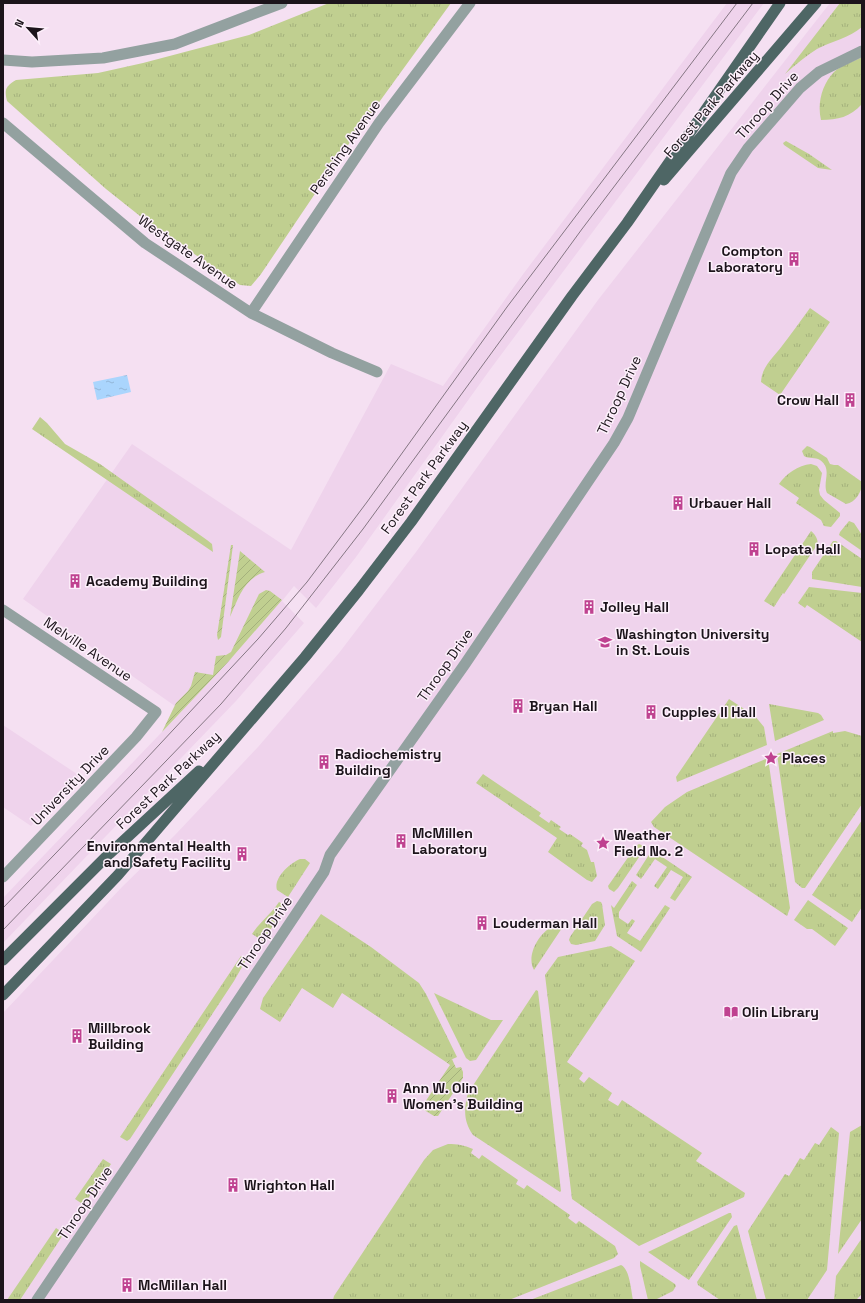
<svg xmlns="http://www.w3.org/2000/svg" width="865" height="1303" viewBox="0 0 865 1303" font-family="'Space Grotesk',sans-serif">
<style>
.built{fill:#efd3ec}
.grass{fill:url(#grass-tufts)}
.garden{fill:url(#garden-furrows)}
.water{fill:url(#water-ripples)}
.lines{fill:none;stroke-linecap:round;stroke-linejoin:round}
.minor{stroke:#93a1a0;stroke-width:11}
.primary{stroke:#4e6665;stroke-width:11}
.tram{stroke:#857683;stroke-width:1}
.labels{text-anchor:middle;dominant-baseline:central;stroke-width:3;stroke-linejoin:round;paint-order:stroke}
.street-label{font-size:14px;fill:#1c141b;stroke:#fdf0fb}
.poi-label{font-size:14px;font-weight:bold;fill:#1c141b;stroke:#fdf0fb;text-anchor:start}
</style>
<defs>
<pattern id="grass-tufts" width="24" height="20" patternUnits="userSpaceOnUse"><rect width="24" height="20" fill="#c0cf90"/><path d="M3 7l-1-3M5 7V3M7 7l1-3M15 17l-1-3M17 17v-4M19 17l1-3" fill="none" stroke="#a4b17c"/></pattern>
<pattern id="garden-furrows" width="10" height="10" patternUnits="userSpaceOnUse"><rect width="10" height="10" fill="#c0cf90"/><path d="M-1 1l2-2M0 10L10 0M9 11l2-2" fill="none" stroke="#a4b17c"/></pattern>
<pattern id="water-ripples" width="26" height="14" patternUnits="userSpaceOnUse"><rect width="26" height="14" fill="#aad5fd"/><path d="M2 4q2-2 4 0t4 0M15 11q2-2 4 0t4 0" fill="none" stroke="#92b6d8"/></pattern>
</defs>
<rect width="100%" height="100%" fill="#f5e0f2"/>
<path class="built" d="M727,3H764L574,257L489,371L356,557L316,608L294,586L282,601L304,623L236,701L3,943V898L182,711L23,599L132,444L291,550L391,364L443,386L524,273Z
M830,3H862V1300H3V1013L122,887L175,835L258,747L339,653L416,552L598,300Z
M3,725L80,776L31,826L3,807Z"/>
<path class="grass" d="M329,3H451L343,152L261,274L251,286L240,285L150,224L106,189L7,101C4,89 6,86 16,80L98,73L143,63L249,35Z
M840,3H862V27C849,38 832,41 817,49C806,56 795,65 785,74Z
M862,57V104C850,117 838,120 821,120C817,104 822,84 834,72C841,65 853,62 862,57Z
M786,141L809,154L832,170L818,168L784,145L783,143Z
M810,308L830,322L780,395L761,382C762,366 773,358 782,346C792,333 801,320 810,308Z
M40,417L47,423L65,444L100,464L207,540L212,544L213,552L32,429Z
M807,446L810,447L827,458L830,464L834,465H838L862,482C862,492 856,502 846,504L827,493C822,482 833,469 820,460C815,457 809,459 804,456L802,451Z
M811,464L817,466L822,473L819,490L820,495L824,500L840,513V516L831,527L824,526L821,520L796,503L799,498L779,484C786,474 798,465 811,464Z
M849,521L854,523L862,535V551L839,535L840,532Z
M811,531C815,534 819,540 817,545L784,594L783,593L774,607L764,601Z
M833,541H836L862,559V587L812,579V572Z
M809,587L862,593V642L807,605L805,608L798,603Z
M729,699L755,716L764,727L767,745L677,782L676,777Z
M769,704L818,713L821,715L824,720L775,741Z
M833,731V733L845,731L862,736V804L805,888H802L795,882L777,754Z
M768,758L790,908L787,916L654,827L651,822L665,807L687,792Z
M483,774L541,813L539,816L549,823L551,820L561,827L559,829L568,835L570,834L583,843L581,846L587,850L591,862H594L597,876L592,882L587,880L548,852L557,838L476,783Z
M862,820V907L852,922L812,895Z
M639,844L646,847L618,888L614,892L609,889L608,886L636,846Z
M652,850L692,877L675,901L670,898L683,877L671,870L658,889L654,886L667,867L655,859L641,879L636,875Z
M300,859H305L310,863L288,897L277,890C273,878 290,863 300,859Z
M632,881L637,885L619,912V918L628,924L632,919L635,921L627,933L640,941L665,905L670,908L641,952L617,936L611,905L614,908Z
M808,900L848,928L835,946L812,929H807L794,920Z
M597,901L601,902L602,904L605,925L595,941L576,945L571,944L569,940L570,937L592,904Z
M279,902L286,906L263,941L252,934C260,922 271,914 279,902Z
M321,914L371,947L419,983L426,994L457,1057L446,1062L342,993L333,1008L302,988L280,1022L260,1009L263,998Z
M566,922L534,970C526,956 538,935 551,927C556,924 561,923 566,922Z
M611,946L635,961L567,1062L583,1073L579,1079L584,1083L589,1077L612,1093L608,1100L618,1106L622,1100L702,1153L696,1161L745,1193L744,1197L639,1246L572,1199L545,975L558,957Z
M241,956L246,960L234,981L130,1139L127,1141L120,1137Z
M536,990L538,991L561,1191L560,1192L473,1135C463,1121 464,1108 468,1093Z
M434,993L491,1020H503L476,1060L470,1061L466,1058Z
M862,1125V1219L838,1254L850,1132Z
M831,1127L839,1133L827,1270L807,1300H766L748,1231L785,1174L789,1176L800,1158L804,1160L815,1143L819,1145Z
M448,1144C457,1144 464,1145 473,1149L471,1153L479,1159L482,1155L518,1180L516,1184L524,1189L527,1185L570,1215L568,1218L576,1224L579,1221L615,1246L618,1254L614,1258L509,1300H333L334,1296L424,1160L433,1150Z
M103,1159L111,1164L85,1203H81L75,1199Z
M729,1213H731L732,1217L689,1280L648,1252Z
M737,1225L757,1300H720L698,1285L697,1282L734,1226Z
M56,1228L62,1232L63,1235L20,1300H7Z
M862,1238V1294L856,1300H834L836,1276Z
M640,1261L675,1284L676,1286L673,1291L655,1300H648L640,1266Z
M621,1265C630,1269 631,1291 633,1300H530Z"/>
<path class="garden" d="M231,545H233L221,637L218,640L217,635Z
M240,551L265,572C244,578 238,599 230,617Z
M266,590L270,591L282,600L228,662L162,732L176,703L188,691L191,686L195,672L213,675L216,656L226,655L231,652L259,594Z
M452,1059L456,1068L461,1067L463,1072V1078L438,1116H434L421,1108L450,1065L446,1062Z"/>
<path class="water" d="M127,375L131,392L97,400L93,382Z"/>
<g class="lines">
<path class="minor" d="M3,60L32,62L103,58L175,44L282,3
M3,123L145,243L251,313L332,353L377,372
M251,313L379,123L470,3
M3,610L156,712L136,737L3,877
M37,1300L131,1161L324,872L330,855L465,664L614,443L628,418L731,173L748,148L800,88L819,72L862,51"/>
<path class="primary" d="M664,180L816,3
M3,960L107,856L199,771
M3,995L118,875L305,657L359,590L411,522L572,296L627,223L780,3"/>
<path class="tram" d="M3,908L132,774L258,639L307,582L367,502L507,307L737,3
M3,930L221,704L286,628L363,529L582,229L753,3"/>
</g>
<defs>
<symbol id="building-bare" viewBox="-9 -9 18 18"><path d="M-4-6H4V6H1V3H-1V6H-4ZM-2.5-4.3h1.7v1.8h-1.7ZM.8-4.3h1.7v1.8H.8ZM-2.5-1h1.7V.8h-1.7ZM.8-1h1.7V.8H.8Z" fill="#bf4290" stroke="#fdf0fb" stroke-width="2.5" paint-order="stroke"/></symbol>
<symbol id="university-bare" viewBox="-9 -9 18 18"><path d="M0-5L7-2L0 1L-7-2ZM-4 1L0 2.5L4 1V4Q0 6-4 4Z" fill="#bf4290" stroke="#fdf0fb" stroke-width="2.5" paint-order="stroke"/></symbol>
<symbol id="sight-bare" viewBox="-9 -9 18 18"><path d="M0-6L1.8-2.2L6-1.7L2.9 1.2L3.7 5.4L0 3.3L-3.7 5.4L-2.9 1.2L-6-1.7L-1.8-2.2Z" fill="#bf4290" stroke="#fdf0fb" stroke-width="2.5" paint-order="stroke"/></symbol>
<symbol id="library-bare" viewBox="-9 -9 18 18"><path d="M-6-4Q-3-5.5-.7-3.5V5Q-3 3-6 4ZM6-4Q3-5.5 .7-3.5V5Q3 3 6 4Z" fill="#bf4290" stroke="#fdf0fb" stroke-width="2.5" paint-order="stroke"/></symbol>
</defs>
<g fill-rule="evenodd">
<use href="#building-bare" x="784" y="249" width="20" height="20"/>
<use href="#building-bare" x="840" y="390" width="20" height="20"/>
<use href="#building-bare" x="668" y="493" width="20" height="20"/>
<use href="#building-bare" x="744" y="539" width="20" height="20"/>
<use href="#building-bare" x="65" y="571" width="20" height="20"/>
<use href="#building-bare" x="579" y="597" width="20" height="20"/>
<use href="#university-bare" x="595" y="632" width="20" height="20"/>
<use href="#building-bare" x="508" y="696" width="20" height="20"/>
<use href="#building-bare" x="641" y="702" width="20" height="20"/>
<use href="#sight-bare" x="761" y="748" width="20" height="20"/>
<use href="#building-bare" x="314" y="752" width="20" height="20"/>
<use href="#building-bare" x="391" y="831" width="20" height="20"/>
<use href="#sight-bare" x="593" y="833" width="20" height="20"/>
<use href="#building-bare" x="232" y="844" width="20" height="20"/>
<use href="#building-bare" x="472" y="913" width="20" height="20"/>
<use href="#library-bare" x="721" y="1002" width="20" height="20"/>
<use href="#building-bare" x="67" y="1026" width="20" height="20"/>
<use href="#building-bare" x="382" y="1086" width="20" height="20"/>
<use href="#building-bare" x="223" y="1175" width="20" height="20"/>
<use href="#building-bare" x="117" y="1275" width="20" height="20"/>
</g>
<g class="labels">
<g class="street-label">
<text transform="translate(711 104) rotate(-49)">Forest Park Parkway</text>
<text transform="translate(767 105) rotate(-48)">Throop Drive</text>
<text transform="translate(345 147) rotate(-55)">Pershing Avenue</text>
<text transform="translate(188 252) rotate(35)">Westgate Avenue</text>
<text transform="translate(619 395) rotate(-65)">Throop Drive</text>
<text transform="translate(424 477) rotate(-54)">Forest Park Parkway</text>
<text transform="translate(88 649) rotate(34)">Melville Avenue</text>
<text transform="translate(445 665) rotate(-55)">Throop Drive</text>
<text transform="translate(168 780) rotate(-43)">Forest Park Parkway</text>
<text transform="translate(70 785) rotate(-46)">University Drive</text>
<text transform="translate(265 933) rotate(-56)">Throop Drive</text>
<text transform="translate(85 1203) rotate(-56)">Throop Drive</text>
</g>
<g class="poi-label">
<text x="783" y="251" text-anchor="end">Compton<tspan x="783" dy="16">Laboratory</tspan></text>
<text x="839" y="400" text-anchor="end">Crow Hall</text>
<text x="689" y="503">Urbauer Hall</text>
<text x="765" y="549">Lopata Hall</text>
<text x="86" y="581">Academy Building</text>
<text x="600" y="607">Jolley Hall</text>
<text x="616" y="634">Washington University<tspan x="616" dy="16">in St. Louis</tspan></text>
<text x="529" y="706">Bryan Hall</text>
<text x="662" y="712">Cupples II Hall</text>
<text x="335" y="754">Radiochemistry<tspan x="335" dy="16">Building</tspan></text>
<text x="782" y="758">Places</text>
<text x="412" y="833">McMillen<tspan x="412" dy="16">Laboratory</tspan></text>
<text x="614" y="835">Weather<tspan x="614" dy="16">Field No. 2</tspan></text>
<text x="231" y="846" text-anchor="end">Environmental Health<tspan x="231" dy="16">and Safety Facility</tspan></text>
<text x="493" y="923">Louderman Hall</text>
<text x="742" y="1012">Olin Library</text>
<text x="88" y="1028">Millbrook<tspan x="88" dy="16">Building</tspan></text>
<text x="403" y="1088">Ann W. Olin<tspan x="403" dy="16">Women's Building</tspan></text>
<text x="244" y="1185">Wrighton Hall</text>
<text x="138" y="1285">McMillan Hall</text>
</g>
</g>
<rect width="865" height="1303" fill="none" stroke="#1c141b" stroke-width="8"/>
<g transform="translate(28 28) rotate(297)" stroke="#fdf0fb" stroke-width="3" paint-order="stroke">
<path d="M0-3L7 15L0 10L-7 15Z" fill="#1c141b"/>
<text y="-6" font-size="11" font-weight="bold" text-anchor="middle" fill="#1c141b">N</text>
</g>
</svg>
